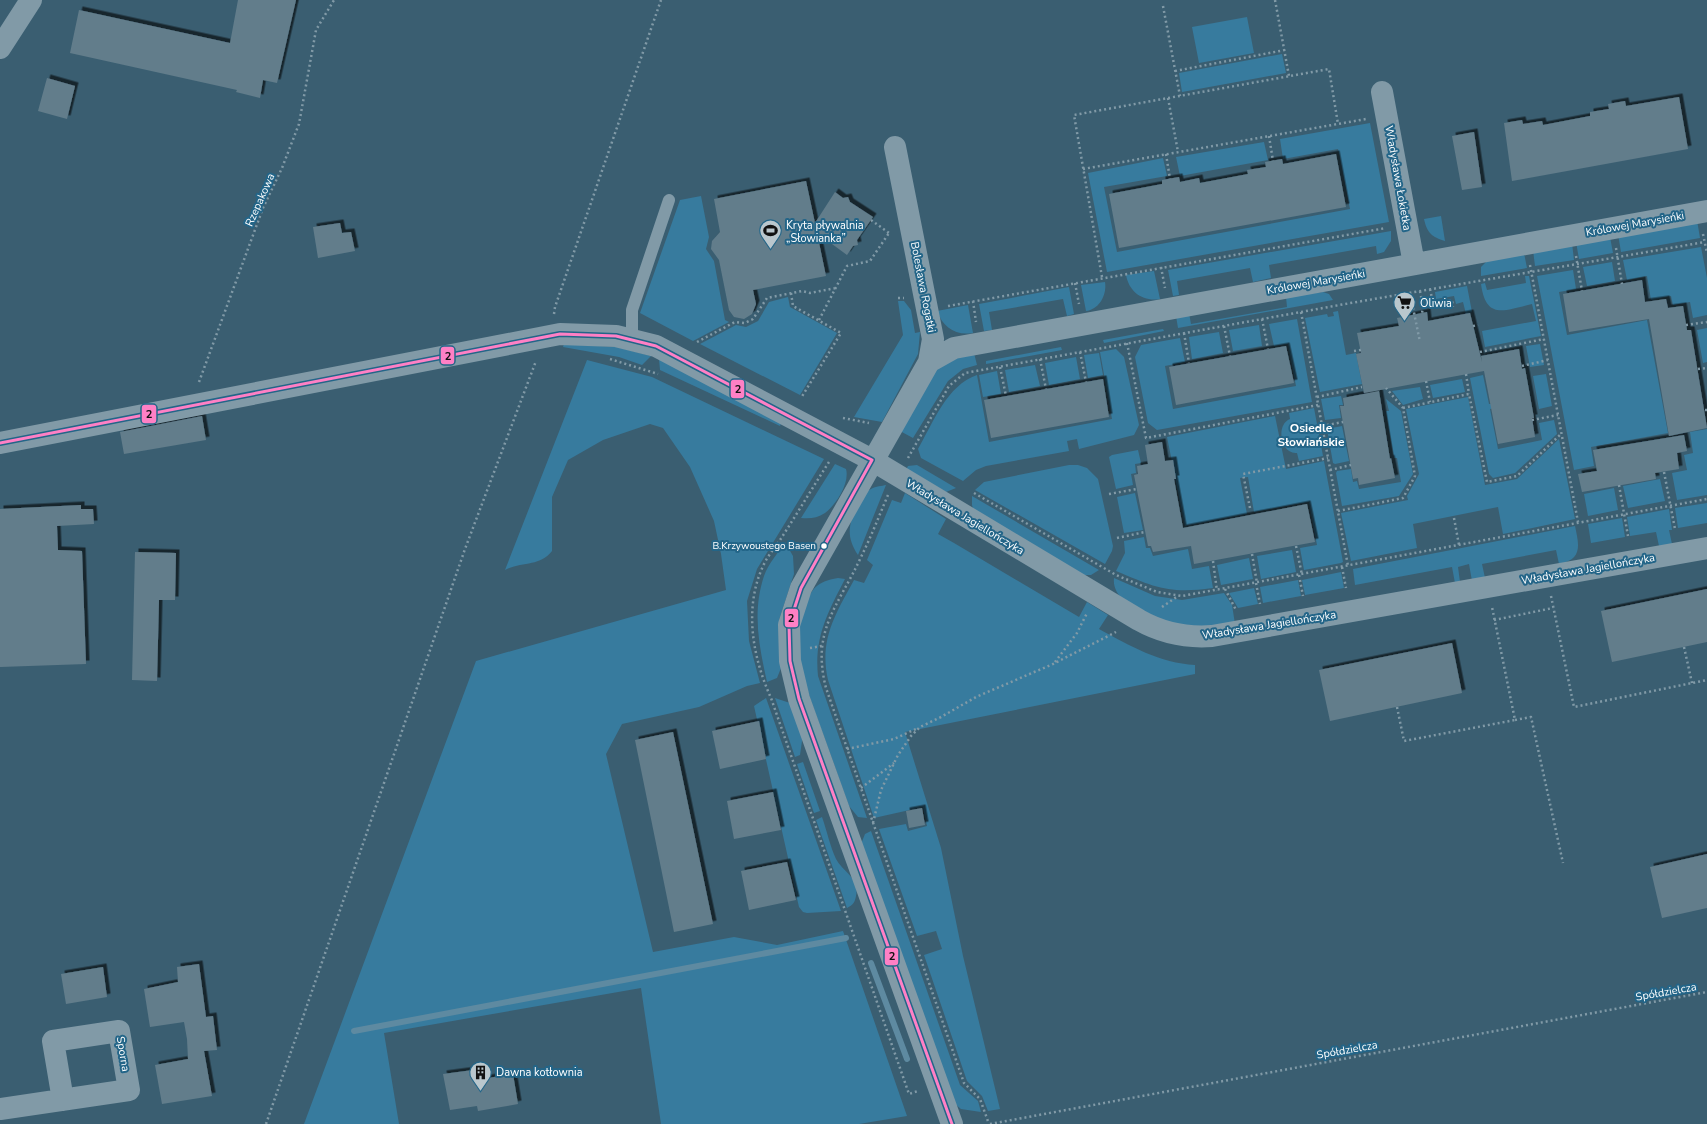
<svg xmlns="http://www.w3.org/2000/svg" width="1707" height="1124" viewBox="0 0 1707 1124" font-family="'Nunito Sans',sans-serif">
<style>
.green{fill:#377b9e}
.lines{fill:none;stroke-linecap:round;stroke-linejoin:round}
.stream{stroke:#5e8aa1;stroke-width:6}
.building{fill:#627d8b;filter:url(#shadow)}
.path{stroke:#819aa7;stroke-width:2.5;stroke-dasharray:2 3;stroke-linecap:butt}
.service{stroke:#819aa7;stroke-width:12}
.minor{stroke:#819aa7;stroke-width:22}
.tertiary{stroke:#819aa7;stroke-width:22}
.bus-1-casing{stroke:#236588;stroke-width:6}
.bus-1{stroke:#ff80c5;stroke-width:3}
.bus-dot{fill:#fff;stroke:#236588;stroke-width:1.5}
.labels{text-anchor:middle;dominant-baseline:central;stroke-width:4;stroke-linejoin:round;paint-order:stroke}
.bus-label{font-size:10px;fill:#fff;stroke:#236588;text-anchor:end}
.street-label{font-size:11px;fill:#fff;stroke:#236588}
.poi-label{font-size:11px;fill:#fff;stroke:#236588;text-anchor:start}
.neighbourhood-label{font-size:12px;font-weight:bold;fill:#fff;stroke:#236588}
.line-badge{stroke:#236588;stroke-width:1.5}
.pale-badge-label{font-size:11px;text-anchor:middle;font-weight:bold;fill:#111}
</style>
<defs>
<filter id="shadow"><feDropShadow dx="3.5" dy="-3.5" stdDeviation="0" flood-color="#0009"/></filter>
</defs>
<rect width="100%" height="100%" fill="#3a5e71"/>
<path class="green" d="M1247,17L1254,53L1199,63L1192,27Z
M1282,54L1286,73L1182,92L1179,73Z
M1370,123L1389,222L1107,272L1088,173L1163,158L1167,176L1104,187L1117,252L1350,209L1338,149L1283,159L1280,139Z
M1264,142L1268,160L1180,176L1176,157Z
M701,196L709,237L706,249L714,261L725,320L729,322L693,341L640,313L680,200Z
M1441,216L1445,241C1432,237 1427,233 1424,219Z
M1697,220L1700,238L1621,252L1618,234Z
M1391,231V241L1384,252L1377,254L1376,246L1269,265L1271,278L1253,282L1250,268L1177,281L1179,295L1173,296L1168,270Z
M1610,237L1613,253L1579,259L1576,242Z
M1572,243L1574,260L1535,266L1533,250Z
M1701,247L1707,278V315L1693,318L1690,302L1673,305L1671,296L1651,300L1647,276L1627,280L1623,260Z
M1524,253L1527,268L1481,276V267L1489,259Z
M1612,262L1615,281L1587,286L1583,267Z
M1573,270L1576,289L1559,292L1567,335L1647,320L1668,433L1591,447L1594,466L1574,470L1537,276Z
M1154,271L1160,299C1143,302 1129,292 1126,275Z
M1525,276H1529L1541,336L1485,347L1482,331L1536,321L1532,304C1505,310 1486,321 1481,284L1485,283L1487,290L1526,283Z
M1105,282C1107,294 1100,309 1086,311L1081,285Z
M1467,286L1472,312L1466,314L1463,302L1456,304L1454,296L1436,299L1435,292Z
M1069,287L1074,314L1067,316L1063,299L989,312L992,330L984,331L979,304Z
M1323,292L1329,294L1333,300L1178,328L1176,316L1189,313L1191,324L1287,307L1286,297Z
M788,297L790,307L837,333L800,395L700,344L736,325L746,327L758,321L769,302Z
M898,301H904L911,310L915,333L920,332L918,354L882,422L854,417L903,335Z
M968,305L973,333C955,336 943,327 937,311Z
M1338,311L1346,355L1356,353L1362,384L1320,392L1305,318L1327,314L1328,317L1334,316L1333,312Z
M1297,319L1312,402L1157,430L1148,423L1135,357L1141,345L1180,338L1185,362L1165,366L1173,409L1296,386L1288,344L1274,346L1269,324Z
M1259,325L1262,346L1233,351L1229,330Z
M1707,328V362L1703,363L1697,330Z
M1163,329L1164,331L1104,343L1103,340Z
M1219,332L1223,353L1192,359L1189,337Z
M564,344L617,347L651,356L642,365L619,357L563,347Z
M1540,344L1544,365L1530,367L1526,346Z
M1061,347L1062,350L986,364V361Z
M1116,349L1124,357L1139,425L1134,435L1079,449L1077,439L1067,441L1069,451L986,466L976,470L963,481L921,458L918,449C933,423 947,385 977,375L989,442L1112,419L1100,352Z
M974,353L977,365L963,369L948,381L913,438L900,431L936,369L947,361Z
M1099,353L1103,375L1088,378L1084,355Z
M1076,357L1080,379L1049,385L1045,363Z
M659,359L782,421L780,426L660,370Z
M587,360L652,377L824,459L757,569L747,601L749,641L760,683L747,686L699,707L622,724L606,754L653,952L734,937L777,945L843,931L907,1116L859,1124H661L641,988L384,1033L399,1124H304L476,661L726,590L721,554L714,521L690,467L663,428L650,424L603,440L568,460L552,497V551C540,567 522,561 505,570Z
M1035,365L1040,386L1009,392L1005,370Z
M997,371L1001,394L983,397L979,375Z
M1546,374L1552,406L1539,409L1533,376Z
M1483,375L1489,404H1493L1494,408L1490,409L1498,449L1542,440L1539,423L1554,420L1557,434L1515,473L1493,478L1489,474L1470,378Z
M1462,379L1465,392L1433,398L1430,385Z
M1420,387L1423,399L1403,405L1392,391Z
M1341,396L1343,405H1339L1341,418L1325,420L1321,399Z
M1468,397L1485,485L1517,479L1559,439L1575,519L1503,534L1498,507L1413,524L1417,548L1351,561L1341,513L1408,500L1407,496L1419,474L1406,409Z
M1386,399L1401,411L1413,474L1399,496L1342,506L1336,473L1337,471L1351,469L1353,482L1357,481L1359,489L1401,482L1397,458H1394L1386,411H1389Z
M1314,408L1323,456L1299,461L1297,453C1281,455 1275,425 1290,419L1289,413Z
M1275,416L1286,469L1324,461L1343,562L1341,563L1304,570L1300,548L1317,545L1309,502L1254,512L1248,477L1240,478L1247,514L1185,526L1167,437Z
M1342,426L1349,461L1335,464L1333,463L1327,429Z
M1707,429V495L1677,500L1672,473L1687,470L1684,455L1693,453L1690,432Z
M1138,450L1141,463L1135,464L1136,473L1131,474L1133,485L1116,489L1109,457L1112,455Z
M835,464L846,469C850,483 836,505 825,513C817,518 810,519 801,518Z
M917,465L956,488L946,492L906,470L908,466Z
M1069,465H1078L1087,468L1098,479L1113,546L1112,551L1105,564L975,490L984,482Z
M1660,479L1665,501L1628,508L1623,486Z
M886,485L858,555C846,537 848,524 858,505C861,499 864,492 871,489C876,486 882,486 886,485Z
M1614,488L1618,510L1588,516L1584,494Z
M905,493L946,519L938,534L954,543L1079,617L1087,602L1108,615L1099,629C1130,646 1160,663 1195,665V674L905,732L941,848L963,956L1000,1109L988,1111L982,1096L967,1081L924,955L942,949L936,931L917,936L879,829L906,824L908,831L927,826L923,807L874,818L828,680C819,640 835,615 854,580L864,583L873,565L867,560L892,500L901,503Z
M1135,493L1143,530L1124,533L1117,497Z
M972,496L1099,570L1091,575H1083L974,512L972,505Z
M1707,503V523L1678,528L1675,508Z
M1669,509L1672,530H1669L1672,544L1659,546L1656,532L1630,536L1627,517Z
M1622,518L1625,537L1591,543L1588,524Z
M1575,526C1579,545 1583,559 1559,564L1556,550L1482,564L1485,578L1472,581L1469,564L1458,567L1460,582L1455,583L1452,567L1355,585L1353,569Z
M1144,537L1146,548H1150L1153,556L1188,549L1192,569L1209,566L1213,588C1170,594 1156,588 1116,571L1125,553L1124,541Z
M785,542L793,556L794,574L779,620L781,668L777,678L767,682C759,646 752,612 764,576C768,564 779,552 785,542Z
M1292,550L1296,572L1261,579L1257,556Z
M1249,558L1253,579L1221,585L1217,565Z
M1341,572L1344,588L1305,595L1302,580Z
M838,578L845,579C828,612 814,637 818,676L867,818L858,817L849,806C840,782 832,758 823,734C809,694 789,650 804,608C812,588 816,582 838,578Z
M1114,578L1155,596L1182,600L1224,593L1232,605L1235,624C1227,625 1217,629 1208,629C1183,627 1110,612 1114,578Z
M1298,580L1301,596L1263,603L1260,587Z
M1254,588L1258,604L1238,608L1229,593Z
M766,698L841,911L807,913L803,912L799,907L754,706Z
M775,698L790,703L803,734L800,755L795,757Z
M803,762L820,811L814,813L797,764Z
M822,817C827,831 830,846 836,859C843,872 860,878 856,896C855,902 853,905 847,908L816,820Z
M871,831L960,1085L978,1101L981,1112L961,1109L955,1104L861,844L865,834Z"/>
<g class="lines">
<path class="stream" d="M871,963L907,1059
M354,1031L846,938"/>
</g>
<path class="building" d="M238,0H296L277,83L263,80L260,98L236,92L237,90L70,53L79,10L230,43Z
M47,78L75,86L67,119L38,111Z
M1679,97L1688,149L1512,181L1504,123L1522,120L1523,124L1542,121L1543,125L1590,116V112L1609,109L1608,104L1625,101L1626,106Z
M1474,132L1482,187L1462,190L1452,136Z
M1336,154L1346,207L1119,248L1109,194L1162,184V180L1179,177L1180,182L1199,178L1200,183L1248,174L1247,170L1266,167L1265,162L1282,159L1283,164Z
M806,181L815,223L835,192L843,198L848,197L850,202L873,217L857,240L858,245L853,246L847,255L817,233L826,276L753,290L756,304L752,314L744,319L734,317L729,310L719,260L711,249L712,241L720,232L714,199Z
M340,223L342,233L351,232L355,251L318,258L313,227Z
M1642,280L1645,302L1666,299L1668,308L1683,306L1687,330H1691L1707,428L1669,436L1649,319L1569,332L1563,294Z
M1427,312L1428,321L1470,313L1482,362L1481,356L1519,349L1522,369L1525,368L1534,418H1532L1535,437L1498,444L1484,371L1364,393L1356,354L1361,353L1357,333L1399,326L1397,318Z
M1286,346L1294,383L1176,405L1169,367Z
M1103,379L1109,417L991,438L984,400Z
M1379,391L1390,459L1391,458L1395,478L1359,485L1358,478L1353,479L1340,406H1344L1343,398Z
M202,416L206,440L124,454L120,432Z
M1684,435L1687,451L1677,453L1679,469L1655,473L1656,479L1582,492L1578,474L1597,471L1593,450Z
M1162,442L1165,461L1173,460L1176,479H1174L1183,528L1307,504L1315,542L1194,564L1191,546L1153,552L1151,546H1148L1134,475L1138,474L1137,466L1148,464L1145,445Z
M81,505V509H93L94,524L57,526L58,550L82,551L86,664L0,667V509Z
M135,552L176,553L175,600H159L157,681L132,680Z
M1707,589V642L1612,662L1601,611Z
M1452,643L1462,693L1330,721L1319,670Z
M759,721L766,759L720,769L712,731Z
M673,732L713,924L674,932L635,740Z
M773,792L781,830L734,839L727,801Z
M922,808L925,825L909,828L906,811Z
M1707,854V908L1662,918L1650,867Z
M787,862L796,900L749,910L741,871Z
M199,964L206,1017L213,1016L217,1050L204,1051L212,1096L162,1104L155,1065L188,1059L187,1039L184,1022L150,1027L144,989L178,982L177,967Z
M103,967L107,997L66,1004L61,974Z
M473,1070L475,1080L513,1074L518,1104L478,1111L477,1106L450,1110L443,1074Z"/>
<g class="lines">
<path class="path" d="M1275,0L1289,76
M1163,6L1180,96
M1175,71L1285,50
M1168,98L1178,152
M1269,136L1273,161
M1166,154L1170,179
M1083,169L1366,119
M871,220L889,233
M1703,234L1707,253
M1616,248L1622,284
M1576,256L1582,291
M1530,265L1578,522
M1161,267L1165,288
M1102,277L1074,115L1329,69L1338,124
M1075,283L1079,304
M1430,289L1433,303L1452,300L1453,307
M1420,291L1423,307L1422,313
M791,293L793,306L841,333L801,398
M1410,293L1420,342
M1398,295L1404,317
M898,298H904
M973,301L976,322
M948,306L1386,228
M1301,312L1348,566
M554,314L555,307L661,0
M1262,319L1268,349
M819,320L847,266L870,261L889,233
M1686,325L1707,322
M1224,326L1230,356
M1473,326L1478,325
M1184,333L1189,363
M697,342L735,322L745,323L753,319L767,298L802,291L810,293L836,288
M1127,343L1146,438L1318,405
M1354,351L1361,350
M1080,352L1086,382
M1480,352L1544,339
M610,359L658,374
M1040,359L1046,389
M1522,366L1548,360
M1000,367L1006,396
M1698,369L1707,368
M1466,374L1469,394
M1426,381L1430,402
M199,382L263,208L282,168L299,124L316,30L334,0
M1317,397L1362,387
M1403,408L1469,394L1487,482L1517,476L1562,433
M1705,410H1707
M843,418L869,423
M1532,420L1558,415
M1322,426L1343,422
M908,458L949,386L965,373L1345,304L1705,242
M829,462C813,487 798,512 782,537C777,545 770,553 765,562C743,605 752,656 771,698L909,1094L918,1091
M1330,470L1351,465
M1664,472L1675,529
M1619,485L1628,536
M974,493L1116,575L1157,592L1182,596L1707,499
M1109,494L1137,489
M888,495C879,516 871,537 861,557C838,607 811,630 826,688L964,1083L980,1099L989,1124
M1250,508L1243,474L1328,458
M1338,511L1403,498L1415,476L1403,408L1386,388
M1454,518L1459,545
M1117,538L1145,532
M1296,546L1302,575
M1252,554L1257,583
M1213,561L1217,591
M1342,567L1346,588
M1299,575L1303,596
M1256,583L1260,604
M1225,589L1236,610
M1551,596L1574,707L1707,680
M1162,607L1178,596
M1494,620L1553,608
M1684,647L1692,683
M810,648L822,646
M1055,662L1077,633L1087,613
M1397,707L1404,741L1515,720L1492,607
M1515,720L1531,717L1563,863
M847,749L894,739L918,728
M861,788L894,763
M873,823L881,790L898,755L911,736L920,727L941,717L976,697L1053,664L1116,632
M266,1124L465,549L536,361
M990,1124L1707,992"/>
<path class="service" d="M632,339V310L669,200"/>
<path class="minor" d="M1382,92L1414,264
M895,147L933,339L929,362L801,588L789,625L790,661L799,699L952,1124
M929,362L954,348L1707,211
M0,443L560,334L616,336L656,346L872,460L1139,620C1162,633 1185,638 1212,636L1707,548
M0,1109L129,1090L119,1031L53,1041L63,1100"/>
<path class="tertiary" d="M0,48L31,0"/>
<defs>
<path id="bus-1" d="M0,443L560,334L616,336L656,346L872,460
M872,460L801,588L789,625L790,661L799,699L952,1124"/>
</defs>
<use href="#bus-1" class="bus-1-casing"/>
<use href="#bus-1" class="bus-1"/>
</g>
<defs>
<symbol id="stadium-pin" viewBox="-11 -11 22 30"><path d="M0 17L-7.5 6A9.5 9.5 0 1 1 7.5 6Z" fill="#bac7cd" stroke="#236588"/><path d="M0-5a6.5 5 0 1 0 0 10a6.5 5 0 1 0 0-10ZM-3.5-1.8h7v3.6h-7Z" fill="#111"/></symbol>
<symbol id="supermarket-pin" viewBox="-11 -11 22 30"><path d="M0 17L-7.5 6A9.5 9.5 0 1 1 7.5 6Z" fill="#bac7cd" stroke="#236588"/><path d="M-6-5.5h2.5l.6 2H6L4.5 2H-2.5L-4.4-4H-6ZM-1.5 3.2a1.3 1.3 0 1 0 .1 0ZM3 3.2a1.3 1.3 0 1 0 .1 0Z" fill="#111"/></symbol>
<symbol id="building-pin" viewBox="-11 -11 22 30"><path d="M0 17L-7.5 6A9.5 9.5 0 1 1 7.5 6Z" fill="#bac7cd" stroke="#236588"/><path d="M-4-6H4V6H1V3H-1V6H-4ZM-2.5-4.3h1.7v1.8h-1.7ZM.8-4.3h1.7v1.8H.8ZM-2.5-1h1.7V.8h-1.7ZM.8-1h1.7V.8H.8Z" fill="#111"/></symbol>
</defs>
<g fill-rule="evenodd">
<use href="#stadium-pin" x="758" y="218" width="25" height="34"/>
<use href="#supermarket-pin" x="1392" y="290" width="25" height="34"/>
<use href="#building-pin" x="468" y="1060" width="25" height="34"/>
</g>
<circle class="bus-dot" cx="824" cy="546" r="3.5"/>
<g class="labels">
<g class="bus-label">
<text x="816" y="546">B.Krzywoustego Basen</text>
</g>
<g class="street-label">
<text transform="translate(1398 178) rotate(80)">Władysława Łokietka</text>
<text transform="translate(260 200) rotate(-66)">Rzepakowa</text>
<text transform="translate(1635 224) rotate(-10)">Królowej Marysieńki</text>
<text transform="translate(1316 282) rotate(-10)">Królowej Marysieńki</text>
<text transform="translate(923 287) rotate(79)">Bolesława Rogatki</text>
<text transform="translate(965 517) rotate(31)">Władysława Jagiellończyka</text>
<text transform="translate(1588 569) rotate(-10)">Władysława Jagiellończyka</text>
<text transform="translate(1269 625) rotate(-9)">Władysława Jagiellończyka</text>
<text transform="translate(1666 992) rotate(-10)">Spółdzielcza</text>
<text transform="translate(1347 1050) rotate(-10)">Spółdzielcza</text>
<text transform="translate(123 1054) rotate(81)">Sporna</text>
</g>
<g class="poi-label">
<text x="786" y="225">Kryta pływalnia<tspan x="786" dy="13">„Słowianka”</tspan></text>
<text x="1420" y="303">Oliwia</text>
<text x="496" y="1072">Dawna kotłownia</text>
</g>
<g class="neighbourhood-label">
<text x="1311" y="428">Osiedle<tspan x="1311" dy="14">Słowiańskie</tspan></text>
</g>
</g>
<g class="line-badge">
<rect x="440" y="346" width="15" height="19" rx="4" fill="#ff80c5"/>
<rect x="730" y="379" width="15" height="20" rx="4" fill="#ff80c5"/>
<rect x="141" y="404" width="16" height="20" rx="4" fill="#ff80c5"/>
<rect x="784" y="608" width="15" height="20" rx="4" fill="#ff80c5"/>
<rect x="884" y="947" width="15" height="19" rx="4" fill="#ff80c5"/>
</g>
<g class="pale-badge-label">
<text x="448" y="360">2</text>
<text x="738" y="393">2</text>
<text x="149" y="418">2</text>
<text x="791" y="622">2</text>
<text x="892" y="960">2</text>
</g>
</svg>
